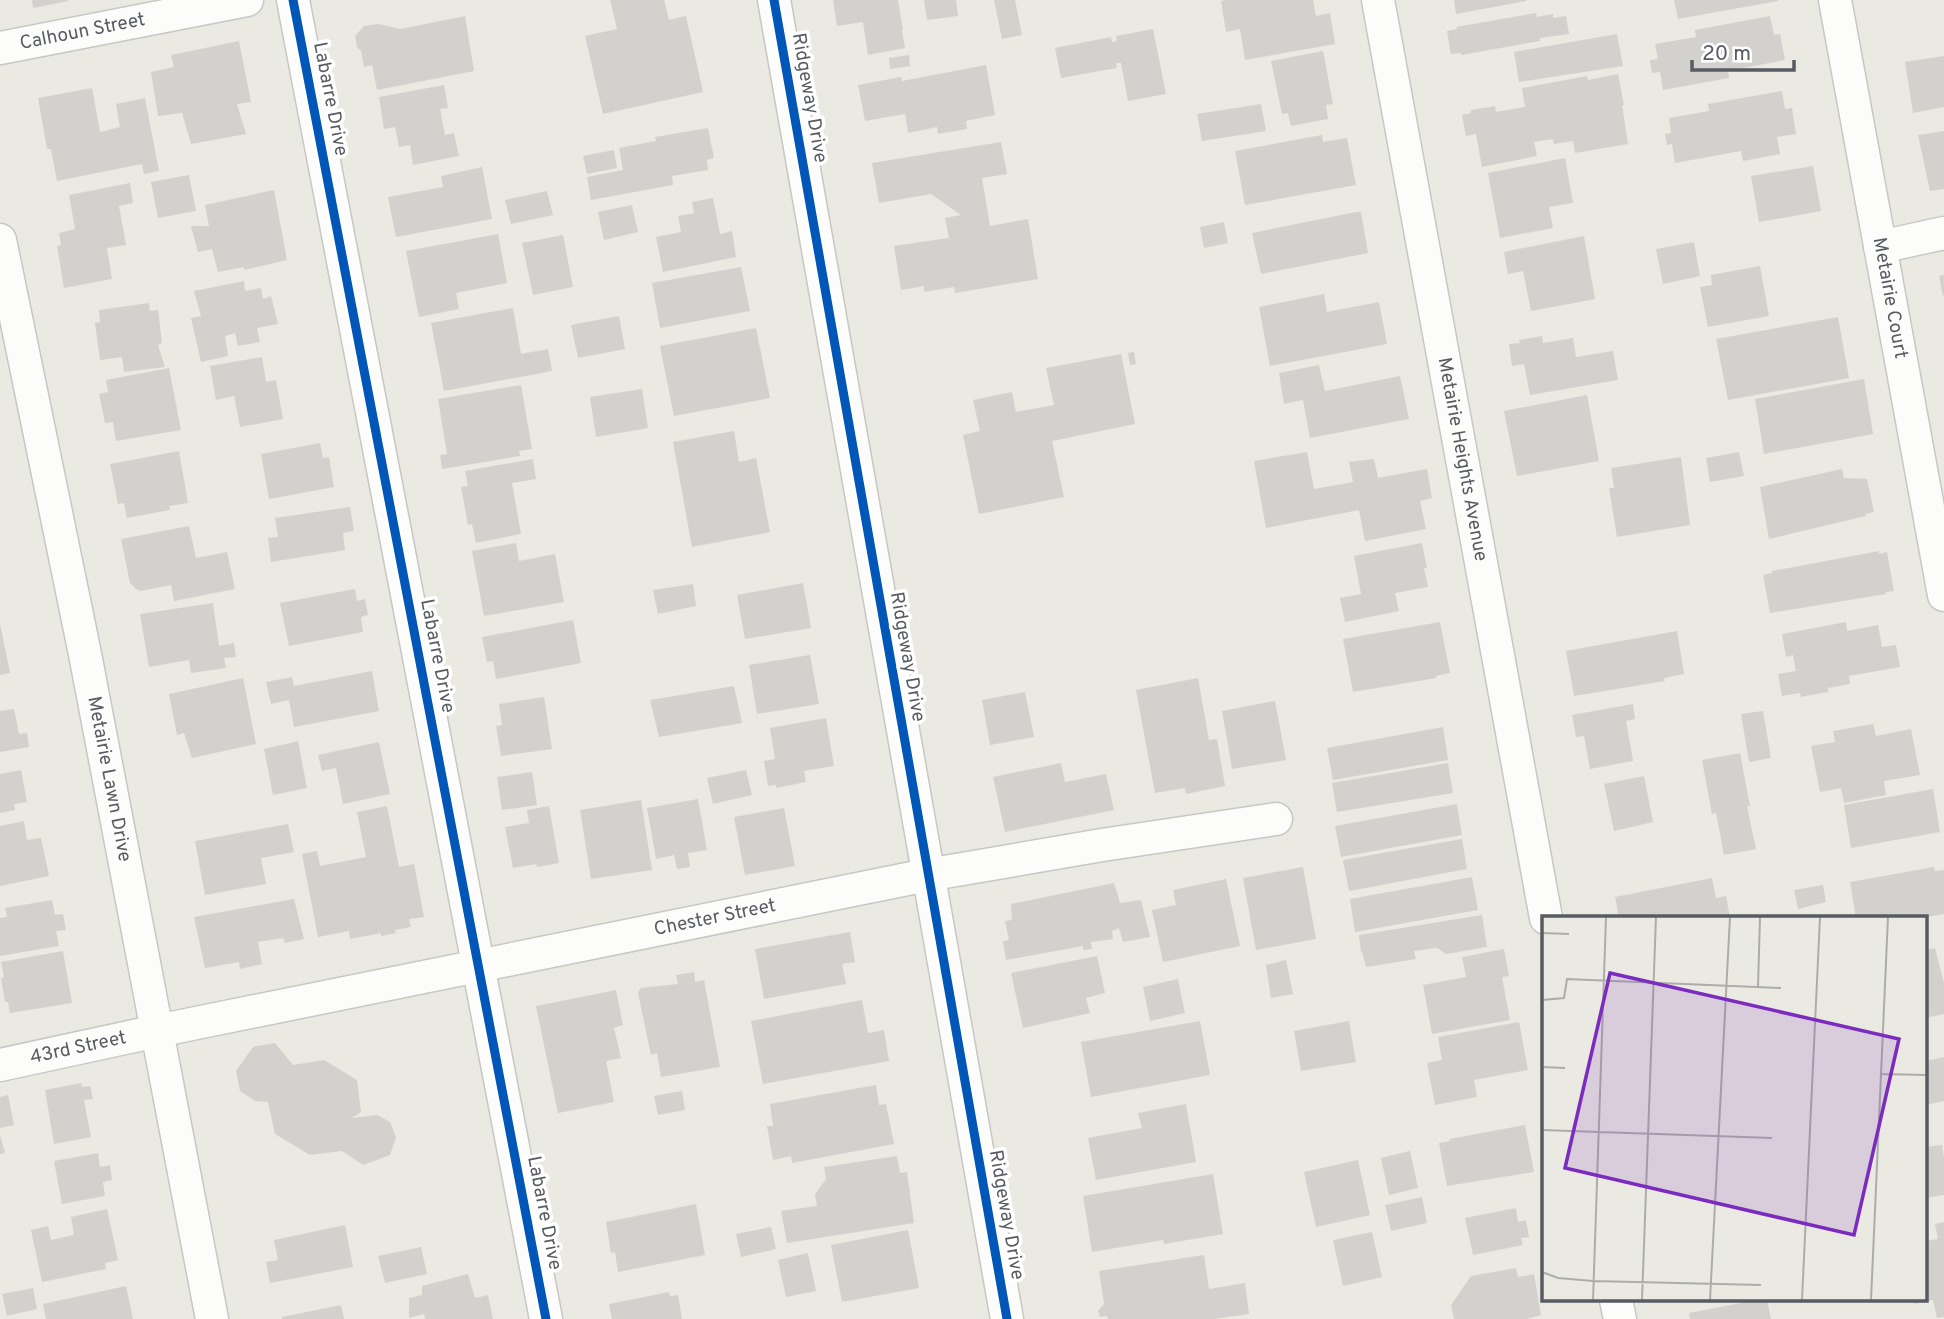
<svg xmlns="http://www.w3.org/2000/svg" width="1944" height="1319" viewBox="0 0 1944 1319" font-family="Overpass,sans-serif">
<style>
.building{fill:#d3d1ce}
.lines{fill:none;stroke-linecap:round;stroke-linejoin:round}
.minor-casing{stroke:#c7c8c6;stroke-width:35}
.minor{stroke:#fcfcfb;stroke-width:32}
.cycleway-casing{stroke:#fff;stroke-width:13}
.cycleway{stroke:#0057b8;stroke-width:9}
.labels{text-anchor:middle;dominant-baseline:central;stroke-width:7;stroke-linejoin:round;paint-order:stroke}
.street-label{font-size:19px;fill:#585c62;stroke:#fff}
.inset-road{fill:none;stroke:#acadab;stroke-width:2}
.view{fill:#7b2cbf;fill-opacity:0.15;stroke:#7b2cbf;stroke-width:3.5}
.inset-edge{fill:none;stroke:#585c62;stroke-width:3.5}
</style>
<rect width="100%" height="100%" fill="#eae9e2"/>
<path class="building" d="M32,0H68V1L33,8Z
M610,0H664L669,20L686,16L703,92L603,114L585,36L617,29Z
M833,0H898L903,30H902L905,48L868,55L863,22L837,26Z
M924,0H956L958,16L927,20Z
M994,0H1015L1022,35L1002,39Z
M1227,0H1313L1316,16L1330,13L1335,44L1245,60L1240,29L1226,32L1221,1Z
M1454,0H1526V1L1456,14Z
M1674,0H1778V1L1678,19Z
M1536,13L1537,17L1553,14V18L1566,16L1569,34L1540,38V41L1461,55V53L1451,54L1447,31L1457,29L1456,27Z
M465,16L474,71L377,90L372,65L364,67L361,51L357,47L355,36L364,26L378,24L400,29Z
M1770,16L1774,35L1780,34L1785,60L1728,71L1729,78L1663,90L1660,72L1652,73L1650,60L1658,59L1655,44L1696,37L1695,30Z
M1153,29L1166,94L1128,101L1121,63H1116L1117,68L1061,78L1055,48L1111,37L1112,42L1117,41L1116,36Z
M1617,34L1623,66L1519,82L1514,52Z
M239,41L251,102L237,104L246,134L191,144L182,113L158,116L151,72L174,67L171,55Z
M1323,51L1333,104L1326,105L1328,119L1291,126L1288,113L1282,114L1271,61Z
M909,55L910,66L890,69L889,58Z
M1944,56V107L1913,113L1905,62Z
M986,65L995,115L966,121L967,129L938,134L937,127L908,133L905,114L865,121L858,85L901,77L902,81Z
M1618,74L1624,105H1622L1628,144L1575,153L1573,141L1554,144L1553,139L1534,142L1537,156L1482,167L1476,134L1466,136L1462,115L1471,113V110L1495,106L1496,112L1525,107L1522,88L1587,76L1588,80Z
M444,85L448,108L440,109L445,135L454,133L459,156L413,165L410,145L399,147L395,127L384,129L379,97Z
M92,88L100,132L120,127L116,104L145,98L159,171L144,174L142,164L57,181L51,149H47L38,98Z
M1782,91L1785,109L1792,108L1796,134L1777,137L1780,154L1743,161L1741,151L1675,163L1672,144L1667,145L1665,134L1671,133L1669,118L1709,111L1708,104Z
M1261,104L1266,131L1202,141L1197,114Z
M708,128L714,158L707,160L708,170L672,176L673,185L591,200L587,177L623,170L619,148L656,141L655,137Z
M1944,131V189L1930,191L1918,135Z
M1322,135L1323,142L1347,138L1356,185L1245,205L1235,151Z
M1001,142L1007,174L982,178L990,226L1028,219L1038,279L955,293L954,287L924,292V286L901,290L894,246L949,238L945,218L961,215L931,194L879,203L872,163Z
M614,150L617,168L587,174L583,156Z
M1565,158L1573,203L1549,207L1553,228L1500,238L1488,173Z
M1813,166L1821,211L1759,222L1751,176Z
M482,167L492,219L396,237L388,197L443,187L441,176Z
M189,175L196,211L158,218L151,182Z
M130,183L133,203L119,206L126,245L107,248L112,279L64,288L57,246L61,245L59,233L75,229L69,195Z
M274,190L287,260L244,270V267L218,272L212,249L198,252L191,226H209L205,205Z
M547,191L553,215L511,224L505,200Z
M713,198L720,234L732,231L736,257L663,272L656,237L681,232L678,216L694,213L692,202Z
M632,205L638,232L604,240L598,212Z
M1356,212H1361L1368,253L1261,274L1252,233Z
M1224,222L1228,243L1204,248L1200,227Z
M498,234L507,283L456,293L459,309L419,317L406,251Z
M563,235L573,287L533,295L522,243Z
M1584,236L1595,299L1531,311L1523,271L1508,274L1504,252Z
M1694,242L1700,276L1663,284L1656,249Z
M1760,266L1769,316L1708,327L1700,287L1712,285L1711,275Z
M741,267L750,311L660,328L652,283Z
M1944,275V295L1943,296L1939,276Z
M244,281L245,291L261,288L263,299L271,296L278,324L257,328L260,342L238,346L235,333L225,336L228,356L201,362L191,318L201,316L194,291Z
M1324,294L1327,312L1379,302L1387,344L1270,366L1259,307Z
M149,303L150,311L158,310L162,343L158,345L165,367L124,372L122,357L100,360L95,323L100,322L99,310Z
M513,308L521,354L548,349L552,371L444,391L431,323Z
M619,316L625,349L578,358L571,325Z
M1838,317L1849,378L1728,400L1716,339Z
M756,328L770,398L674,416L660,346Z
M1542,336L1543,343L1573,338L1576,357L1613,351L1618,380L1530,395L1524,364L1512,366L1509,344L1520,343L1519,340Z
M1134,352L1136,364L1130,365L1128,353Z
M1121,354L1135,424L1052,441L1064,497L979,514L963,435L980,431L973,400L1012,392L1016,412L1054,405L1046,368Z
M262,357L266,382L276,380L283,419L240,427L234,396L216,400L210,366Z
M1319,365L1325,391L1400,376L1409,419L1310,438L1303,400L1284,404L1279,373Z
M169,368L181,430L116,441L113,422L105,423L99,394L108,392L106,380Z
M1864,379L1873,434L1764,454L1755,399Z
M521,385L532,449L519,451L520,456L442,469L440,455L447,454L438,399Z
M642,389L648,428L596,437L590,397Z
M1587,395L1599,461L1517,476L1504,411Z
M734,431L739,462L756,458L770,532L692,547L673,442Z
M320,443L323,458L329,457L334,487L269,499L261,454Z
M179,451L188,503L169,506L170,510L127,518L124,503L118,504L110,464Z
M1307,452L1314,489L1353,482L1349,462L1374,459L1378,478L1427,469L1432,498L1420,501L1426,529L1365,541L1359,510L1266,528L1254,461Z
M1739,452L1744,476L1710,482L1706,458Z
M1681,457L1690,525L1617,537L1609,488H1614L1611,468Z
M533,459L536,479L512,483L521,534L476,543L472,524L468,525L461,487L468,486L465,471Z
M1842,469L1844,478L1867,479L1874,512L1865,514L1866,516L1769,539L1760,487Z
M350,507L354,531L343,533L345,550L271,562L268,538L278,537L275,518Z
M189,526L196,558L227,552L235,589L174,601L171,585L141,591L136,589L130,583L121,539Z
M516,543L519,561L555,554L564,602L484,616L472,551Z
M1422,543L1427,568H1424L1428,587L1395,593L1399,611L1345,622L1340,598L1361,594L1354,556Z
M1879,551V554L1887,552L1894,591L1886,592V594L1770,613L1763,575L1772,573V571Z
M803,583L811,628L745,639L737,595Z
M693,584L696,606L658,614L653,590Z
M355,589L357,601L365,599L368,615L361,617L363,632L289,646L280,603Z
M213,603L219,646L234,643L236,657L224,658L226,668L191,673L189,660L149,667L140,614Z
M573,620L581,663L496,679L493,661L487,662L482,637Z
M1440,622L1450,673L1436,676V678L1353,692L1343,639Z
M1846,622L1847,631L1878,625L1882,647L1896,645L1900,667L1849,676L1850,684L1828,688V692L1801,697L1800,693L1782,696L1778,674L1796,671L1793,655L1786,657L1782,634Z
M0,624L10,673L0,675Z
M1677,631L1684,674L1664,678L1665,681L1574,696L1566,651Z
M810,655L819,704L757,714L749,665Z
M372,671L379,711L294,727L289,700L271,704L266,682L292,677L294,686Z
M243,678L256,744L192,758L184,733L177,735L169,694Z
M1198,678L1209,740L1217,739L1225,786L1186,794L1185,788L1155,793L1136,690Z
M734,686L742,723L659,737L650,700Z
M1025,692L1034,737L990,745L982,700Z
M544,697L552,749L501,756L496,726L502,725L499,704Z
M1275,701L1286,760L1232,769L1222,711Z
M1633,704L1635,719L1626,721L1633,761L1590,769L1584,736L1576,737L1572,715Z
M14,709L19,734L27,733L29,747L0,752V711Z
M1763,711L1771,758L1749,762L1741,714Z
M826,718L834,766L804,771L806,782L776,788V785L768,786L764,761L775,759L770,728Z
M1873,724L1876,736L1911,729L1920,775L1884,781L1886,795L1844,803L1841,788L1820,792L1811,746L1835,742L1833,731Z
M1443,727L1448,760L1333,780L1327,748Z
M298,741L307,788L273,795L264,749Z
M379,742L390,794L343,804L336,768L322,771L318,755Z
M1740,753L1750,806H1747L1756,849L1724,855L1716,813L1712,814L1702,760Z
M1061,763L1065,782L1106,774L1114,810L1005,832L993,777Z
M1448,763L1453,793L1337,812L1332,783Z
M21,770L27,802L14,804L15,810L0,813V774Z
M746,770L752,795L713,804L707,778Z
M532,772L537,805L502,810L497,777Z
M1644,776L1653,822L1614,831L1604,784Z
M1933,789L1940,832L1851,848L1844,805Z
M698,799L707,850L688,853L690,867L677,869L674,855L656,859L647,808Z
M641,800L652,870L591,879L580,810Z
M1457,804L1462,835L1341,857L1335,826Z
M387,806L399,867L414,864L424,917L409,919L411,927L395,930L396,933L381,936V933L350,939L349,931L318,937L302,854L317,851L320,866L366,857L357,812Z
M549,806L559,863L537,867L536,864L513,868L505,827L529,823L527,810Z
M784,808L795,866L745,875L734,817Z
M24,821L27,840L41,838L49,876L0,886V826Z
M288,824L294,852L261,858L266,884L205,895L195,841Z
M1462,839L1467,869L1349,891L1343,860Z
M1303,867L1316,939L1256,950L1243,878Z
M1934,867L1935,871L1944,870V914L1921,918H1856L1850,882Z
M1472,877L1478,910L1355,932L1350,899Z
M1712,878L1716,898L1726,896L1730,918H1619L1615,897Z
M1226,879L1240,946L1163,962L1152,910L1176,905L1173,890Z
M1114,883L1120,903L1141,900L1150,937L1123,942L1119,928L1112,931L1113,939L1091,942L1092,949L1083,950V946L1006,960L1003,941L1009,940L1005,921L1012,920L1011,904Z
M1823,885L1826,902L1798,909L1794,890Z
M294,899L304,939L285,943L283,938L258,942L262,964L240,969L239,962L205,968L194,917Z
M52,900L55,915L63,914L66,930L56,931L59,946L0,956V918L7,917L5,908Z
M1482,915L1487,947L1446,954L1437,948L1414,951L1416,959L1366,967L1362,952H1361L1359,935Z
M850,932L855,962L842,964L846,984L764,999L755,949Z
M1935,948L1944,983V1014L1925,1018V950Z
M1504,949L1509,976L1502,977L1510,1020L1432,1034L1423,985L1466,977L1462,957Z
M63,951L72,1003L10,1013L8,1002H5L1,978L4,977L1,962Z
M1097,956L1105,993L1086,998L1090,1013L1023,1028L1011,973Z
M1286,960L1293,994L1271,998L1266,965Z
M694,972L695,982L704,980L720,1067L661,1077L657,1053L651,1055L638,993L641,988L678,984L676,975Z
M1178,979L1185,1013L1150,1021L1143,987Z
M616,990L623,1025L614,1028L621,1058L606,1061L614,1102L558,1113L536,1006Z
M862,1000L868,1033L884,1030L889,1061L763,1084L751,1021Z
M1200,1021L1210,1075L1091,1097L1081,1042Z
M1349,1021L1356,1062L1301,1071L1294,1031Z
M1519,1022L1528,1070L1474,1080L1477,1097L1435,1105L1427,1063L1442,1060L1438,1037Z
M275,1043L293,1065L324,1060L357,1080L361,1112L352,1118L377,1115L390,1122L396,1137L390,1155L363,1165L342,1151L310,1155L275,1134L268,1102L255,1101L240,1091L236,1071L253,1047Z
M1944,1057V1101L1925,1105V1061Z
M81,1083L82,1087L90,1086L93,1099L84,1100L91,1137L54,1144L45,1090Z
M876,1085L879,1105L886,1104L894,1144L792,1163L791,1156L773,1160L767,1126H773L770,1104Z
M682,1091L685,1110L658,1115L654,1096Z
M8,1095L14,1125L0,1128V1097Z
M1186,1104L1196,1162L1096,1180L1088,1138L1142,1128L1138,1113Z
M1525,1125L1534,1172L1447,1186L1439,1143L1450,1141L1449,1139Z
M0,1135L5,1153L0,1154Z
M1942,1145L1944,1158V1195L1925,1198V1147Z
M1410,1151L1418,1188L1389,1195L1381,1158Z
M98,1153L100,1167L110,1165L112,1180L103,1182L105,1196L62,1204L54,1161Z
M897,1156L900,1173L907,1172L914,1223L787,1243L781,1211L817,1206L815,1194L826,1179L824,1167Z
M1358,1160L1370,1215L1316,1227L1304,1172Z
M1213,1174L1223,1234L1164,1244L1163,1240L1092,1252L1083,1196Z
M1422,1197L1427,1223L1391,1231L1385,1205Z
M696,1204L705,1255L618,1272L615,1252L611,1253L606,1222Z
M1516,1208L1518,1222L1526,1220L1529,1237L1521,1238L1523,1245L1473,1255L1465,1218Z
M107,1209L118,1260L105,1263L106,1269L42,1282L31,1230L48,1226L51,1240L74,1235L71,1217Z
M1944,1222V1317L1937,1318L1933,1300L1914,1304L1913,1300H1925V1241L1938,1239L1935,1224Z
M345,1225L353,1267L270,1283L266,1262L278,1260L274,1240Z
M771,1227L776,1249L741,1257L736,1234Z
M908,1230L919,1288L842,1302L831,1245Z
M1372,1232L1382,1277L1343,1286L1333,1240Z
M421,1247L427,1274L385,1283L378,1256Z
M808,1253L816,1291L786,1297L778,1260Z
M1204,1255L1209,1289L1245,1283L1249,1314L1214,1319H1108L1107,1316L1100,1317L1098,1311L1104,1304L1099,1271Z
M1516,1268L1518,1277L1534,1274L1541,1315L1527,1319H1454L1451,1305L1471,1276Z
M468,1274L475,1298L488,1295L493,1319H425L424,1314L409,1318V1298L422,1295V1286Z
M126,1286L133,1319H46L43,1304Z
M33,1288L37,1309L7,1316L2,1294Z
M669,1292L670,1296L678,1295L682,1319H612L609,1304Z
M1757,1300V1303L1767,1300L1771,1319H1690L1689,1313Z
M341,1305L344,1319H282V1317Z"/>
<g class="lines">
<defs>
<g id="minor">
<path d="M293,0L546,1319"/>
<path d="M774,0L1007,1319"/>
<path id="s1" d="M1378,0L1546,918"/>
<path id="s2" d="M1835,0L1944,595"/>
<path id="s3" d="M0,48L247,0"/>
<path id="s4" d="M0,240L85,654L212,1319"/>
<path d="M1880,247L1944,233"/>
<path id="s5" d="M0,1065L157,1031L927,875L1102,845L1276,819"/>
<path d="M1616,1300L1620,1319"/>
</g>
</defs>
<use href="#minor" class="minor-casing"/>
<use href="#minor" class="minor"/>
<defs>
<path id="cycleway" d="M293,0L546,1319
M774,0L1007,1319"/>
</defs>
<use href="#cycleway" class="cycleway-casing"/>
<use href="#cycleway" class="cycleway"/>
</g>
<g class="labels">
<g class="street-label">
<text stroke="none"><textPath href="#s3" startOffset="84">Calhoun Street</textPath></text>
<text transform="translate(809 98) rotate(80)">Ridgeway Drive</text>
<text transform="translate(330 99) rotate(79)">Labarre Drive</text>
<text stroke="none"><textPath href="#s2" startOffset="303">Metairie Court</textPath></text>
<text stroke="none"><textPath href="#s1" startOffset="467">Metairie Heights Avenue</textPath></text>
<text transform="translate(437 656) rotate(79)">Labarre Drive</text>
<text transform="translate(907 657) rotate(80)">Ridgeway Drive</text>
<text stroke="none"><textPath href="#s4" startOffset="550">Metairie Lawn Drive</textPath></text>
<text stroke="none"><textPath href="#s5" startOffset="730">Chester Street</textPath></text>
<text stroke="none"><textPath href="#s5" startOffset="80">43rd Street</textPath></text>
<text transform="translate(544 1213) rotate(79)">Labarre Drive</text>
<text transform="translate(1006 1215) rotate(80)">Ridgeway Drive</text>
</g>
</g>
<g transform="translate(1542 916)">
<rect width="385" height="385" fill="#eae9e2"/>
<path class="inset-road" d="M0,17L27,18M216,71L218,1M0,84L22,82L25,63L239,72M0,151L23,152M339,158L385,159M0,214L230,222M0,356L16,362L51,365L219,369M51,384L64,1M100,384L114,1M168,384L188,1M260,384L278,1M329,384L346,1"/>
<path class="view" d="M68,57L357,123L312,319L23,252Z"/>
<rect width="385" height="385" class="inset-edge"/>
</g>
<path d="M1692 60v10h102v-10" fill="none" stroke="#585c62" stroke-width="3.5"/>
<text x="1702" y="60" font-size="21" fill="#585c62" stroke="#ffffff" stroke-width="5" paint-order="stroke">20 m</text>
</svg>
